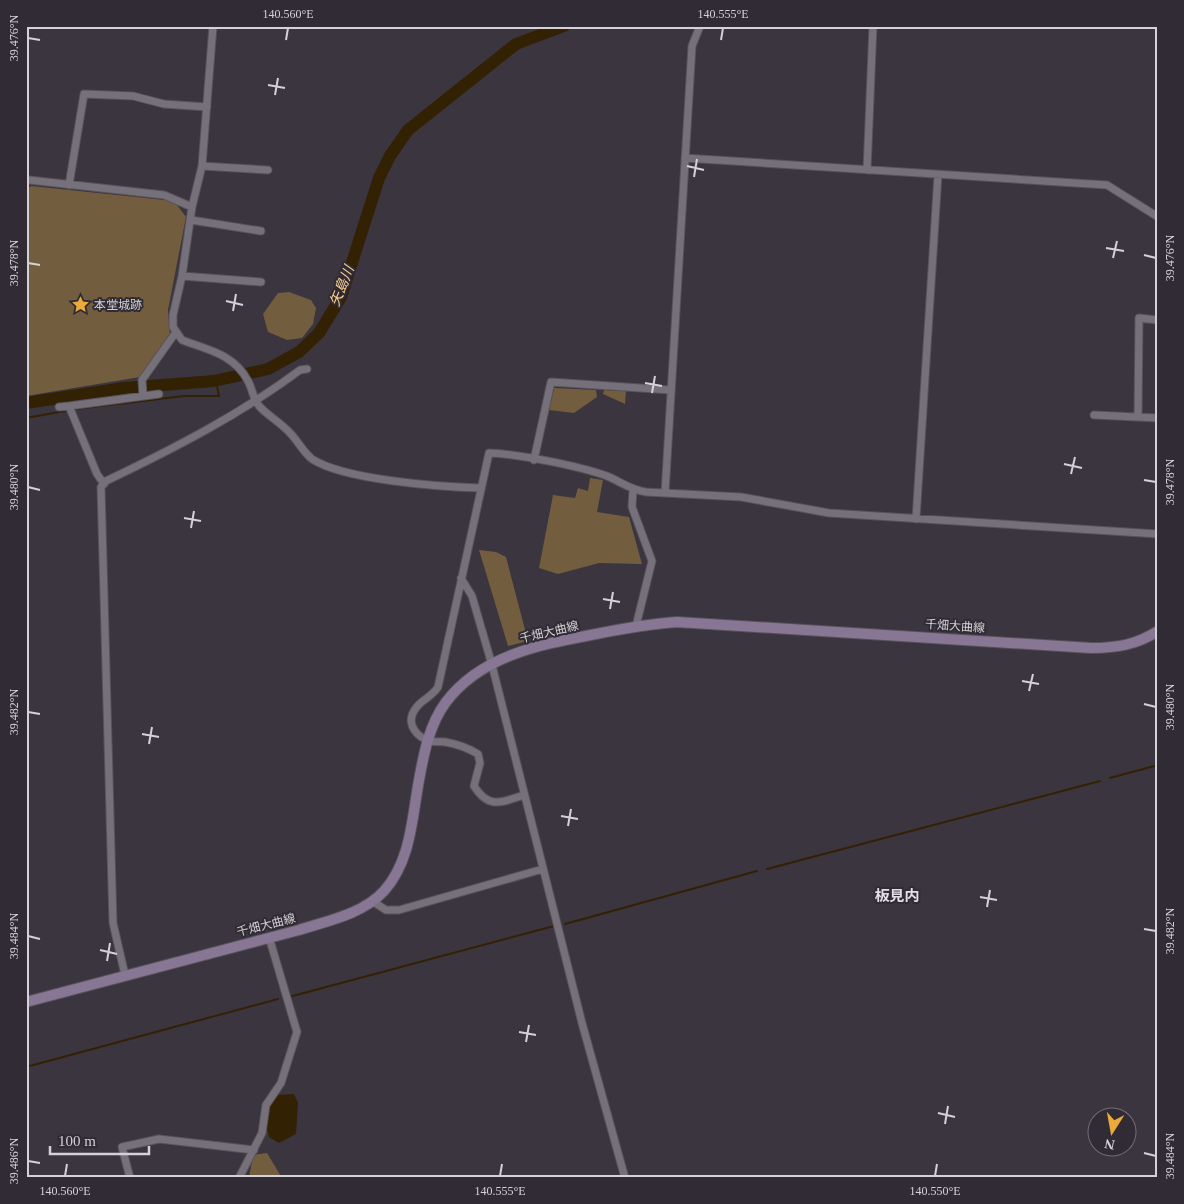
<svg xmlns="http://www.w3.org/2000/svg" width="1184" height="1204" viewBox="0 0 1184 1204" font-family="'Times New Roman','Noto Sans JP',serif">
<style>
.green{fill:#725d3e}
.water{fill:#332103}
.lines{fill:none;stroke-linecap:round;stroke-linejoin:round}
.stream{stroke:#332103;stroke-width:2}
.river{stroke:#332103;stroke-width:12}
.minor-casing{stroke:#57525a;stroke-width:9}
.secondary-casing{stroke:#57525a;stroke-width:12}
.minor{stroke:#76707b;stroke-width:7}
.secondary{stroke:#887794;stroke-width:10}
.ticks{fill:none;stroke:#d4d1d7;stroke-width:2}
.labels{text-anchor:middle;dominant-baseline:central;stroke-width:4;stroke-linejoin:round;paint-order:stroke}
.poi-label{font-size:12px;fill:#d4d1d7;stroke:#302b34;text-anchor:start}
.street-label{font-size:12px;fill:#d4d1d7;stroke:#302b34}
.water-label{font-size:14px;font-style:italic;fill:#fbd191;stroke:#302b34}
.quarter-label{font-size:15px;font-weight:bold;fill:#e4dde9;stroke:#302b34}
.neatline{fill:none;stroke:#d4d1d7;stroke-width:2}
.ticks-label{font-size:12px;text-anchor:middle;fill:#d4d1d7}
</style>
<rect width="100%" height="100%" fill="#3b353f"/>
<path class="green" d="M31,186L174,201L186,217L168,310L170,335L140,377L26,396V190Z
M289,292L311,300L316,308L313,324L302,338L287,340L268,332L263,314L278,293Z
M554,388L596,390L597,397L574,413L549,410Z
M604,390L626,391L625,404L603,394Z
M590,478L603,480L597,512L629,517L642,564L599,563L558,574L539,568L553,495L575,498L578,488L588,491Z
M479,550L496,552L506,557L528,641L508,646Z
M267,1153L282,1178H249L253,1155Z"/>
<path class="water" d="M294,1094L298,1103L296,1134L279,1143L269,1137L266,1124L270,1100L277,1095Z"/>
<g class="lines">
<path class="stream" d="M76,409L184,396H219L217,386L214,381
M26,418L65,411
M1110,778L1158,765
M767,869L1100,781
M565,924L757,871
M289,997L554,926
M26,1067L278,999"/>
<path class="river" d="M26,403L124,388L214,381L268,369L299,352L319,333L341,297L379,178L390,156L408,130L516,44L564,26"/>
<defs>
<path id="minor" d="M213,26L202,166L192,207L182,276L173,315V327L182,340C208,350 234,354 248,381C253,390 253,401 261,408C270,417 281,423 290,433C298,441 303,452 312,459C344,480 441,487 481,488
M685,158L1107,185L1158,217
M202,166L268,170
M867,170L873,26
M29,180L164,195L192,207
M69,185L84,94L133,96L164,104L207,107
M191,220L261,231
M182,276L261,282
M143,396L142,380L176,332
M59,407L69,406
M1094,415L1158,418
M1138,417L1139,318L1158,320
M534,460L551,382L670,390
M104,484L97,474L69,406L159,394
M633,490L632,507L652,561L636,626
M665,493L692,46L700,26
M916,519L938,175
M461,578L472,596L492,665L582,1023L625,1178
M524,795C502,802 489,810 474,786L480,763L478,754C468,748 457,744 445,742C439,741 431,743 426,740C413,733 406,721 416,708C422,699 432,697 438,687L489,453C519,454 579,466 607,476C621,482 631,490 646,492L741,497L829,513L1158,534
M372,901L386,910H399L543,869
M125,975L113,923L101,487L106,481C173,449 241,414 300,370L307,369
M130,1178L122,1147L159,1139L254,1150
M239,1178L262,1133L266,1105L281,1083L297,1032L269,937"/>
<path id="secondary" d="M26,1002L299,930C327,921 363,914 384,891C411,861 412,818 419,780C424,753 429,725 446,702C481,656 538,645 591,635C620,629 648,624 677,622L1091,648C1116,648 1136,645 1158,631"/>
</defs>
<use href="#minor" class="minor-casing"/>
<use href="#secondary" class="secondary-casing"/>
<use href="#minor" class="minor"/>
<use href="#secondary" class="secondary"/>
</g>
<path class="ticks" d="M28,38L40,40M286,40L288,28M721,40L723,28M268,85L285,88M275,95L278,78M687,166L704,170M694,177L697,159M1106,248L1124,251M1144,255L1156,258M1113,258L1117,241M28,263L40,265M226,301L243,305M233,311L236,294M645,383L662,386M652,393L655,376M1064,464L1082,468M1071,474L1075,457M1144,480L1156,482M28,487L40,490M184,518L201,521M191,528L194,511M603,599L620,602M610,609L613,592M1022,681L1039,684M1029,691L1033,674M1144,704L1156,707M28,712L40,714M142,734L159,737M149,744L152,727M561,816L578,819M568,826L571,809M980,897L997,900M987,907L990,890M1144,929L1156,931M28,936L40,939M100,950L117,954M107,961L110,943M519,1032L536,1035M526,1042L529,1025M938,1113L955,1117M945,1124L948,1106M1144,1153L1156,1156M28,1161L40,1163M65,1176L67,1164M500,1176L502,1164M935,1176L937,1164"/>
<defs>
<symbol id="sight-bare" viewBox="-9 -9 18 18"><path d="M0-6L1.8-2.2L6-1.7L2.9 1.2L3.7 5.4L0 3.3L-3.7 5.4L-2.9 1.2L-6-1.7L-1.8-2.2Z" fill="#ebaa39" stroke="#302b34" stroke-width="2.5" paint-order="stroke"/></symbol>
</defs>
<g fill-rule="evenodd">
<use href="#sight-bare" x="68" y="292" width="25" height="25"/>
</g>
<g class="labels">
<g class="poi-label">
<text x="94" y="305">本堂城跡</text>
</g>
<g class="street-label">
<text transform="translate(955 626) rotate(4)">千畑大曲線</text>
<text transform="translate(549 632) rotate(-13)">千畑大曲線</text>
<text transform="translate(266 925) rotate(-14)">千畑大曲線</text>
</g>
<g class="water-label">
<text transform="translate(342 286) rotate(-68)">矢島川</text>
</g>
<g class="quarter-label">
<text x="897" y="896">板見内</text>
</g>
</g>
<rect width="1184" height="1204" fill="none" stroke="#302b34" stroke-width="55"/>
<g transform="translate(1112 1132) rotate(191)"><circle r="24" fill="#302b34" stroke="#726d75"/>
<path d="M0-4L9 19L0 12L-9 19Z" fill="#ebaa39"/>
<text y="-8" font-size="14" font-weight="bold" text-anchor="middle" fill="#d4d1d7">N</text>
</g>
<path d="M50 1146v8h99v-8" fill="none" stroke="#d4d1d7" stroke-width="2.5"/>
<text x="58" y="1146" font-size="15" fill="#d4d1d7" stroke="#302b34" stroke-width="4" paint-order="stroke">100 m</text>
<rect x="28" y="28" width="1128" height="1148" class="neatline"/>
<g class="ticks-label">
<text x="288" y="18">140.560°E</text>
<text x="723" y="18">140.555°E</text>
<text transform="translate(14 38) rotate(-90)" y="4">39.476°N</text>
<text transform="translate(1170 258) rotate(-90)" y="4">39.476°N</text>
<text transform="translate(14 263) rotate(-90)" y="4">39.478°N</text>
<text transform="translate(1170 482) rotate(-90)" y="4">39.478°N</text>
<text transform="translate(14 487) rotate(-90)" y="4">39.480°N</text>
<text transform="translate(1170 707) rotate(-90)" y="4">39.480°N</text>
<text transform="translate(14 712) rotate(-90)" y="4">39.482°N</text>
<text transform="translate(1170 931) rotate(-90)" y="4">39.482°N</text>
<text transform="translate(14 936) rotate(-90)" y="4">39.484°N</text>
<text transform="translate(1170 1156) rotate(-90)" y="4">39.484°N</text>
<text transform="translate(14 1161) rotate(-90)" y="4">39.486°N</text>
<text x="65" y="1195">140.560°E</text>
<text x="500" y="1195">140.555°E</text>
<text x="935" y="1195">140.550°E</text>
</g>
</svg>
